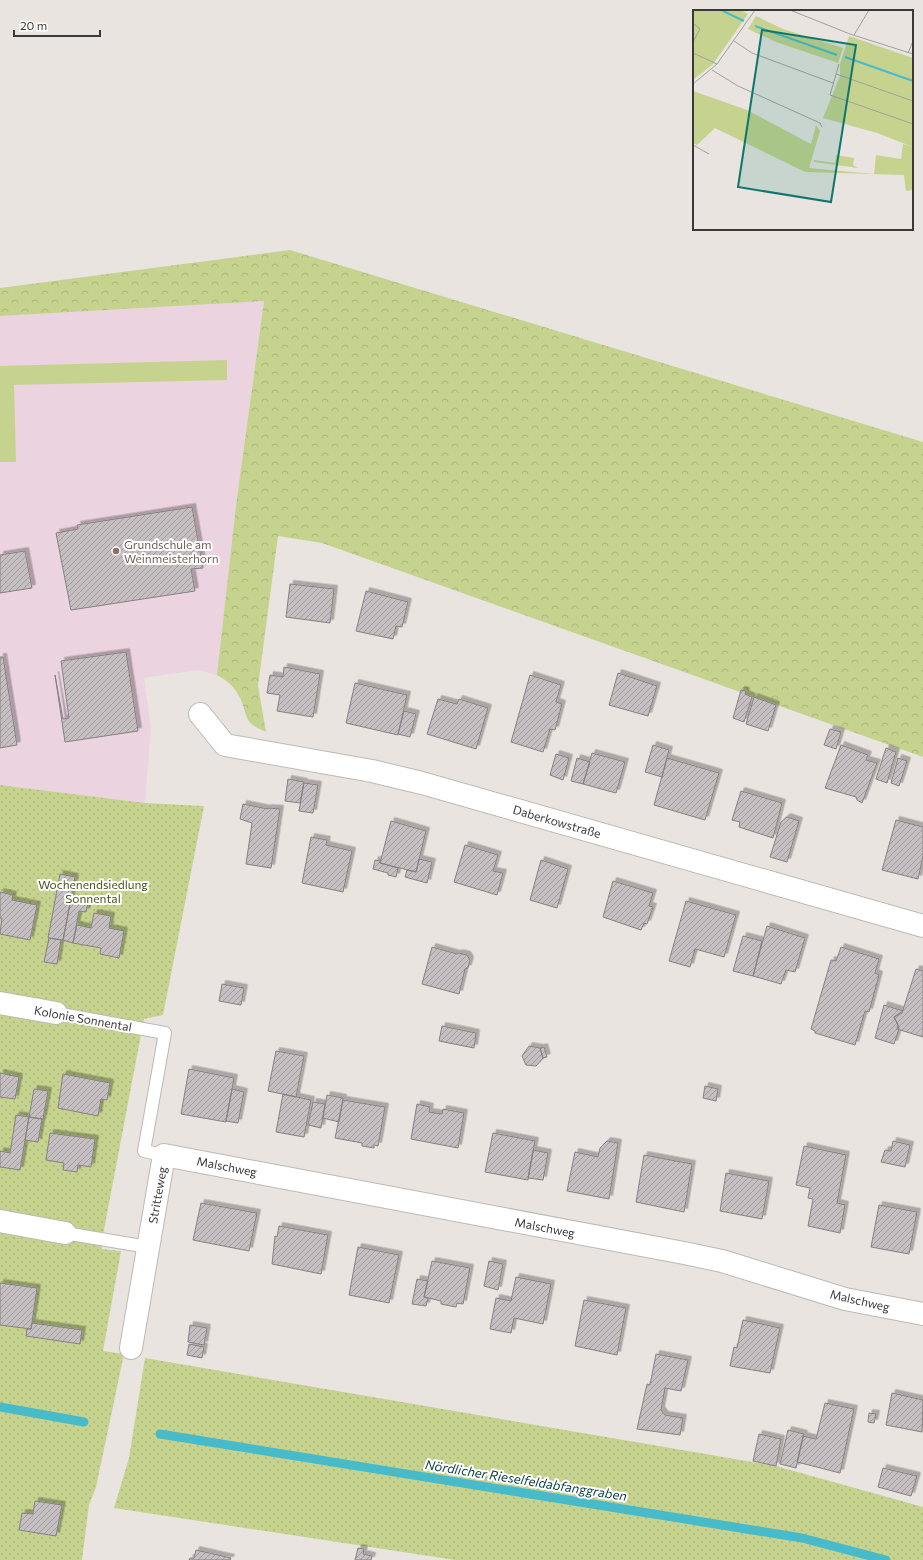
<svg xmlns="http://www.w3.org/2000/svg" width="923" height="1560" font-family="Commissioner,sans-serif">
	<defs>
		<pattern id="grass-dots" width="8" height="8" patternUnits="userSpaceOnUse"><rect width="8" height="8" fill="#c6d38e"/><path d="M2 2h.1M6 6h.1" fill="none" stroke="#abb67b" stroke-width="1.8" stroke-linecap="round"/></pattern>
		<pattern id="forest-crowns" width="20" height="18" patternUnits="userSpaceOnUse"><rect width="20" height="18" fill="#c6d38e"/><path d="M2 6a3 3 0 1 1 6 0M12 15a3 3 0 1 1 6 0" fill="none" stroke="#abb67b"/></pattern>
		<pattern id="building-hatch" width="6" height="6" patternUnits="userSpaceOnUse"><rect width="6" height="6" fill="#c5bfc1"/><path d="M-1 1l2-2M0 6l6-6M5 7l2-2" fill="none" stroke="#a19c9e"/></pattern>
		<filter id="shadow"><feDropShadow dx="3.5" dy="-3.5" stdDeviation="0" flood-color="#0004"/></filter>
	</defs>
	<rect width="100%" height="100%" fill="#e9e4e0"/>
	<!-- education -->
	<path fill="#ebd4e0" d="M264 300 236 505 217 675 198 670 144 678 151 729 145 803 0 785V316Z"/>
	<!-- grass -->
	<path fill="url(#grass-dots)" d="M0 785 145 803 204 806 163 1015 144 1019 102 1240V1249L121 1251 103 1351 124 1354 96 1487 89 1505 82 1560H0Z
		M145 1358 776 1466 923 1507V1560H455L114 1508 129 1458Z"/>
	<!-- forest -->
	<path fill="url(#forest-crowns)" d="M290 250 923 442V757L322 543 278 536 258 686 266 732C241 722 249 715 239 696 234 686 226 680 217 675L236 505 264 301 0 316V288Z"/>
	<!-- park -->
	<path fill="#c6d38e" d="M227 360V380L14 385 16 462H0V366Z"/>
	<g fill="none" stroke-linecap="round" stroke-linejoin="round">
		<!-- stream -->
		<path stroke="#48bbcb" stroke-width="9" d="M0 1407 84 1422
			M160 1434 802 1538 886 1560"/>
	</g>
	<!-- building -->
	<path fill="url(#building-hatch)" stroke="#868082" filter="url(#shadow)" d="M192 507 203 568 191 569 195 591 71 610 56 533 78 529 77 525Z
		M25 551 32 588 0 593V555Z
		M290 584 334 589 330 623 286 617Z
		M366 591 408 602 402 627 396 626 393 639 356 631Z
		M126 652 138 731 65 742 55 675 63 719 69 718 61 661Z
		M0 657H3L17 745 0 748Z
		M284 667 320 674 313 717 277 711 280 695 267 693 270 675 283 677Z
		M618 673 657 686 648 716 609 705Z
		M530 675 561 685 556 702 562 704 555 730 550 729 543 752 511 742Z
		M355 683 407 695 398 735 346 723Z
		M741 690 746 691 745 694 752 697 744 722 733 718Z
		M754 697 776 705 768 731 746 724Z
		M438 699 457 704 459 699 488 708 476 749 427 734Z
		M404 711 416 714 410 737 398 734Z
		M830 729 841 732 836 749 824 745Z
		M653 745 669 750 662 777 645 772Z
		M841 745 868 755 866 760 877 763 862 803 857 800 856 797 825 788Z
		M886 748 896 752 887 783 876 779Z
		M592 753 625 762 616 793 583 784Z
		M556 754 569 758 563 780 550 775Z
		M577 758 590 762 583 784 571 781Z
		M667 758 719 773 705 820 654 805Z
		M898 758 907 761 899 786 891 783Z
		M288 779 304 782 300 803 285 801Z
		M304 783 318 785 313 813 299 811Z
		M741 791 782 803 773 838 739 827 740 822 732 820Z
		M243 804 268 809V808L280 809 271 868 246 864 252 823 240 819Z
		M787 817 799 821 787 862 770 857 781 822Z
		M896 820 923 827V856L918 879 882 870Z
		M391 821 426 831 416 872 380 863Z
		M311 837 327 840 326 845 352 851 343 892 302 883Z
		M465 845 498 855 493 871 503 873 497 895 454 882Z
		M419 859 432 862 427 883 405 877 407 870 416 872Z
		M375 860 380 861V863L398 868 396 877 388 875V873L373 869Z
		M541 860 568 869 557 908 530 900Z
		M60 874 75 877 63 940 48 938Z
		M613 881 653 893 649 906 653 907 647 924 644 923 641 930 603 917Z
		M0 892 13 895 12 900 37 905 30 940 0 934 2 918H0Z
		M71 899 88 902 86 912 79 911 73 943 63 940Z
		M686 901 736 915 724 957 695 949 690 967 669 961Z
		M94 913 111 916 109 928 124 931 119 958 100 954 101 948 73 943 77 925 91 928Z
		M767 926 805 938 795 972 786 970 781 984 753 976Z
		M743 936 762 941 753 976 733 971Z
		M49 938 61 940 57 964 44 962Z
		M432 947 457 954 459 953 467 955 470 960 468 968 465 969 459 994 422 984Z
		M841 947 879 959 875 973 879 975 869 1012 865 1011 855 1045 815 1033V1031L811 1029 831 960 836 961Z
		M916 969 923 971V1037L897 1029 898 1025 894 1017 902 1013Z
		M222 984 244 988 241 1005 219 1001Z
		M884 1005 903 1011 894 1017 898 1025 899 1029 894 1044 875 1038Z
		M442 1026 476 1033 474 1048 439 1041Z
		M529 1046 540 1048 543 1058 536 1066 526 1065 522 1056Z
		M544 1047 547 1057 543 1058 540 1048Z
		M276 1051 304 1056 296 1097 268 1091Z
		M189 1069 234 1078 226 1122 181 1114Z
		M0 1073 19 1077 15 1099 0 1097Z
		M63 1074 110 1083 107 1100 101 1099 98 1116 58 1108Z
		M705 1086 718 1089 716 1101 703 1098Z
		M34 1089 48 1091 43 1119 29 1117Z
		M232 1089 244 1092 238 1123 226 1121Z
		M283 1094 311 1100 304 1137 276 1132Z
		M327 1095 343 1098 339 1122 323 1118Z
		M343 1100 385 1107 378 1146 374 1145V1148L362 1146V1143L335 1138Z
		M313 1102 325 1104 321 1128 308 1125Z
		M417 1104 430 1107 429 1112 442 1114 443 1109 464 1113 458 1148 411 1139Z
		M16 1115 29 1117 20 1170 0 1167V1151L10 1153Z
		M29 1117 42 1119 38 1142 25 1140Z
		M50 1133 95 1139 91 1167 78 1165 77 1172 63 1170 64 1163 46 1160Z
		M493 1133 535 1141 528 1180 485 1172Z
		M607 1141 618 1143 609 1199 567 1191 575 1152 598 1157 600 1148Z
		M893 1141 910 1145 905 1167 881 1162 885 1150 891 1151Z
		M804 1146 846 1155 837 1203 845 1205 840 1233 808 1226 813 1199 808 1198 810 1188 796 1185Z
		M533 1150 548 1153 543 1180 528 1178Z
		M644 1155 692 1164 684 1212 636 1202Z
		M726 1173 769 1181 762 1219 720 1211Z
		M201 1203 257 1213 249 1251 193 1240Z
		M879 1205 917 1212 909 1254 871 1247Z
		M279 1226 328 1235 321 1274 272 1264 275 1236 277 1237Z
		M358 1247 399 1255 389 1303 349 1295Z
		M432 1261 470 1268 463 1304 457 1303 456 1307 441 1304V1301L424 1297Z
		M489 1261 503 1264 498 1290 484 1286Z
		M516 1277 551 1284 543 1324 514 1318 511 1333 490 1329 496 1298 511 1301Z
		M417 1279 428 1281 424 1297 428 1298 426 1306 412 1304Z
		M0 1283 37 1288 31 1329 0 1325Z
		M584 1300 626 1308 617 1355 575 1346Z
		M743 1320 780 1328 770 1373 730 1366 734 1347 737 1348Z
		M32 1323 82 1330 80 1344 26 1336 27 1329H31Z
		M190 1325 207 1328 204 1345 188 1342Z
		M189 1344 204 1347 202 1358 187 1355Z
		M656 1354 688 1360 681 1391 665 1388 661 1410 665 1415 683 1418 680 1435 637 1429 647 1384 650 1385Z
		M892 1393 923 1400 922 1432 886 1425Z
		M825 1403 854 1409 840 1473 797 1462 803 1436 816 1439Z
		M869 1413 876 1414 874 1423 868 1422Z
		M788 1430 804 1434 796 1468 780 1464Z
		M759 1434 781 1439 776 1466 753 1461Z
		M883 1468 917 1476 911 1496 878 1487Z
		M35 1501 62 1505 56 1536 19 1530 22 1513 33 1514Z
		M358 1548 364 1549 363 1554 372 1556 371 1560H355Z
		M196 1550 231 1558 230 1560H189L190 1558H194Z"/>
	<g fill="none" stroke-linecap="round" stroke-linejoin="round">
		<defs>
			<path id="lane" d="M56 1013 165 1033 144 1151 164 1155
				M65 1233 148 1247"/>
			<path id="street" d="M200 714 225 745 372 771 422 783 923 926
				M0 1003 56 1013
				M0 1221 65 1233
				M131 1348 164 1155 684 1253 722 1261 845 1299 923 1314"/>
		</defs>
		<!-- lane casing -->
		<use href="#lane" stroke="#bdb9b5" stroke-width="14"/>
		<!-- street casing -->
		<use href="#street" stroke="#bdb9b5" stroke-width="24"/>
		<!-- lane -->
		<use href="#lane" stroke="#fff" stroke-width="12"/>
		<!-- street -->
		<use href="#street" stroke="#fff" stroke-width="22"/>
	</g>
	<!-- markers -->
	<circle fill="#8d6e63" stroke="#fff" stroke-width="1.5" cx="116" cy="551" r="4"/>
	<g text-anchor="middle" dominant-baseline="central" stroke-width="4" stroke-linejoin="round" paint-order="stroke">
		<!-- education labels -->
		<g font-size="12" fill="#785e54" stroke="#fff" text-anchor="start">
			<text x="124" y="544">Grundschule am<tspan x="124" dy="14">Weinmeisterhorn</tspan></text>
		</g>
		<!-- street labels -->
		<g font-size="12" fill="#3b3938" stroke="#fff">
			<text transform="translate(557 821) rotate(16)">Daberkowstraße</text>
			<text transform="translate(83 1018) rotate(10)">Kolonie Sonnental</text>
			<text transform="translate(227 1166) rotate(11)">Malschweg</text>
			<text transform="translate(157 1195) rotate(-80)">Stritteweg</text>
			<text transform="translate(545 1227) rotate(11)">Malschweg</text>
			<text transform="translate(860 1300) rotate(13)">Malschweg</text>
		</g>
		<!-- park labels -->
		<g font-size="12" fill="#4c541b" stroke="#fff">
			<text x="93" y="884">Wochenendsiedlung<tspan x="93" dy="14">Sonnental</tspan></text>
		</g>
		<!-- water labels -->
		<g font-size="13" font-style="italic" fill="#073e44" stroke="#fff">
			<text transform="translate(526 1480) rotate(9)">Nördlicher Rieselfeldabfanggraben</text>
		</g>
	</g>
	<!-- overview -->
	<g transform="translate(693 10)">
		<rect width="220" height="220" fill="#e9e4e0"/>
		<path d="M0 0H48L55 4 20 54 0 70ZM63 6 90 19 150 38 145 53 83 32 55 19ZM156 26 220 48V137L184 123 130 108 147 66V54Z" fill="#c6d38e"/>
		<path d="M0 81 54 100 118 134 123 115 127 121 116 158 181 164 183 145 208 149 210 134 220 137V180L213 181 211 165 112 162 22 118 4 135 0 133Z" fill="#c6d38e"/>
		<path d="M143 145 161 148 160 155 165 158 121 152V150L142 153Z" fill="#c6d38e"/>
		<path fill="none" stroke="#48bbcb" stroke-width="2" d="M28 0 51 11M62 16 144 45M152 47 220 71"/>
		<path fill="none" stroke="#a3a09d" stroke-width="1" d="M97 0 157 24 220 44M0 13 7 19 0 32M161 25 176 0M41 31 59 43 140 73M0 43 24 54M215 43 220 31M146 54 137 85 220 114M19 60 45 76 127 113 129 117M143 64 220 91M0 74 24 54 62 0M0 135 16 144"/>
		<path fill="#0f766e" fill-opacity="0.15" stroke="#0f766e" stroke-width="2" d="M69 20 163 35 138 192 45 177Z"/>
		<rect width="220" height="220" fill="none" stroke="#3b3938" stroke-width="2"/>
	</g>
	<!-- scale -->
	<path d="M14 30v6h86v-6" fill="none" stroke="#3b3938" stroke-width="2"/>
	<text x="20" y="30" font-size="12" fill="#3b3938" stroke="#ffffff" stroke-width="3" paint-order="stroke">20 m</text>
</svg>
